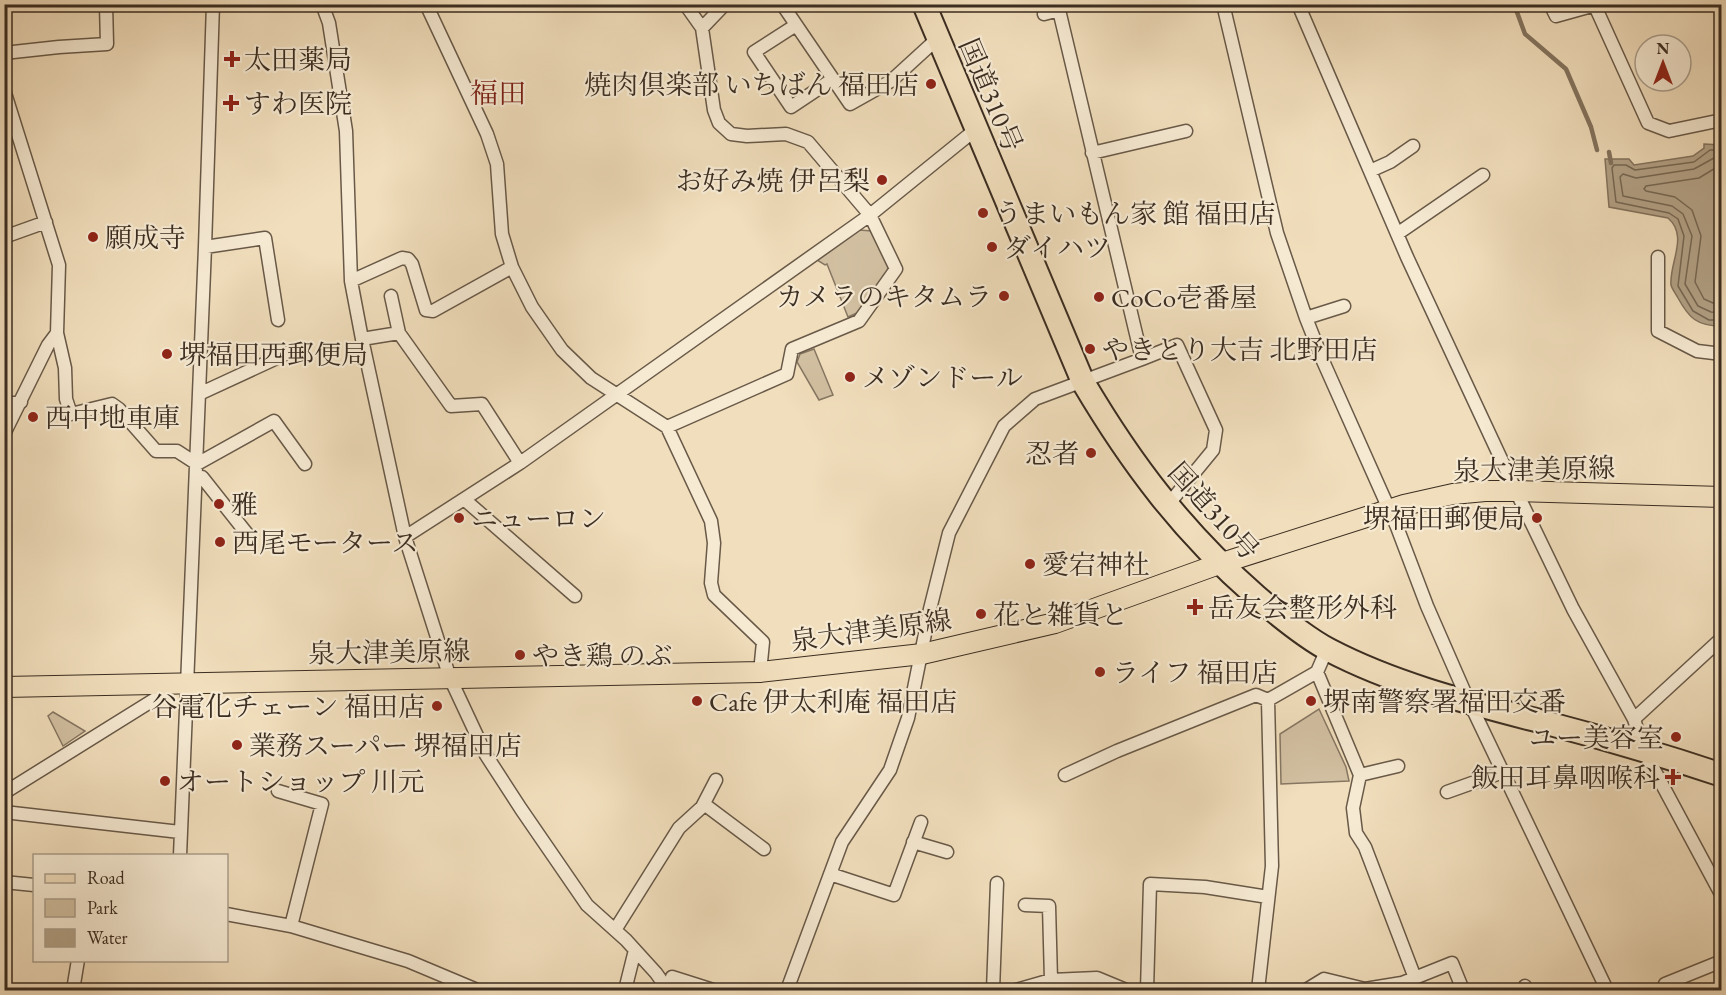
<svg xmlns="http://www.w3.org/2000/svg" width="1726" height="995" font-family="'EB Garamond','Noto Serif JP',serif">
	<rect width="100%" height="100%" fill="#f1debc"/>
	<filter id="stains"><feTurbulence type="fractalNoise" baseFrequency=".00333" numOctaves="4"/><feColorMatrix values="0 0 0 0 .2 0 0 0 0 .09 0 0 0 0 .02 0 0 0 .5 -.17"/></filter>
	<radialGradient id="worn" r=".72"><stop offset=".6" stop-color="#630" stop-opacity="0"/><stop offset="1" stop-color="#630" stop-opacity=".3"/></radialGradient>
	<!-- green -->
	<path fill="#d2c0a2" stroke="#867662" stroke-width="1.5" d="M859 230 872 231 888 265 887 274 857 313 848 317 827 264 825 265 817 260Z
		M814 349 833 395 819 400 797 362 800 354Z
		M1319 709 1346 767 1349 781 1281 784 1280 734Z
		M53 712 85 731 63 746 48 716Z"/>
	<!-- water -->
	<path fill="#b3a287" stroke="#83735e" stroke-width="1.5" d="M1704 144 1721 145V326C1697 326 1689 318 1678 298 1676 294 1672 289 1671 285 1669 263 1689 236 1668 218L1609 207 1605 159H1629L1634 165 1693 156 1704 148Z"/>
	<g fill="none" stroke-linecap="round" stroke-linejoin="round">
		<!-- shore -->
		<path stroke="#776854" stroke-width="1.5" d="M1722 150H1710L1694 162 1635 170 1626 165H1614L1612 168 1616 202 1669 213 1678 219 1684 236 1678 286 1693 311 1709 320H1722
			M1722 158H1714L1694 169 1636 178 1623 174 1620 177 1623 196 1672 206 1683 214 1692 236 1685 284 1698 306 1711 312 1722 313
			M1722 167H1717L1699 178 1646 186 1644 189 1646 191 1675 197 1692 210 1701 236 1695 282 1704 299 1713 303H1722"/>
		<!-- stream -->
		<path stroke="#83735e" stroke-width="4.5" d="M1514 4 1525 34 1566 69 1591 127 1597 150
			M1609 152 1611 163"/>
		<defs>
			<path id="street" d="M322 4 329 23 346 131 351 281 362 339 405 537 450 678 486 755 521 809 587 905 626 940 656 973 668 990
				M426 4 487 134 497 164 502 234 512 267 532 307 562 350 591 378 667 427 711 521 714 543 711 583 714 595 763 642 760 672
				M782 4 850 104 891 81 937 39
				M1223 4 1277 233 1306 318 1323 361 1397 527 1427 606 1465 693 1607 990
				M1298 4 1407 257 1516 491 1573 609 1634 719 1643 749 1722 896
				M1550 4 1556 16 1599 4
				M1595 6 1648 123 1669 131 1717 121 1722 123
				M796 25 754 52 791 107 833 79
				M702 28 725 4
				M4 53 59 47 107 44 106 4
				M4 90 59 265 57 333 48 345 4 434
				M1092 153 1186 131
				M1370 171 1390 162 1413 146
				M1397 234 1483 175
				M4 237 46 222
				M205 247 265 238 278 320
				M1658 257V331L1697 351 1722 354
				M351 281 402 258 408 259 412 264 426 310 433 311 512 267
				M391 296 399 333 451 406 482 404 520 463
				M1306 318 1344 306
				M57 333 65 368 66 399 71 414 112 404 119 409 156 451H177L197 464 274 421 305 464
				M362 339 399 333
				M1142 359 1177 345 1216 430 1213 450 1167 506
				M199 394 292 351
				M4 404 21 402
				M667 427 787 374 792 349 859 321 896 269 870 215 808 142 786 134 747 136 731 134 719 123 714 110 702 28 685 4
				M196 477H202L248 535
				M465 500 575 596
				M405 537 520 463 870 215 975 130
				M1317 672 1360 775 1353 808 1356 833 1365 847 1415 978
				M1634 719 1722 638
				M1065 775 1117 751 1256 695 1268 700
				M1360 775 1398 766
				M278 791 322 804 291 926
				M1447 792 1503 772
				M4 793 163 694 164 683
				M704 804 764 849
				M4 812 180 832
				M913 842 947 852
				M180 856 205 247 213 4
				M830 874 894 895 921 822
				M4 882 34 885
				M1025 905 1049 906 1051 980
				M226 914 291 926 408 961 477 990
				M615 930 679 828 702 807 716 780
				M672 977 713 990
				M1665 984 1722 961
				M1525 986 1527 990
				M73 990 78 960
				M625 990 635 950
				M787 990 842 842 890 770 908 718 930 609 949 533 1004 426 1035 399 1142 359 1059 10 1044 14
				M993 990 997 883
				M1016 990 1051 980 1097 978 1126 990
				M1147 990 1150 884 1205 887 1268 897
				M1258 990 1272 866 1268 700 1317 672 1327 649
				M1306 990 1324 979 1365 989 1402 983 1452 963 1463 990"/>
			<path id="primary" d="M4 687 760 672 922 654 1055 623 1219 564 1404 505 1453 494 1485 491H1516L1722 497"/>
			<path id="highway" d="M924 4 1083 382C1132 465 1183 532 1256 596 1278 615 1303 636 1329 650 1396 685 1470 703 1543 722 1604 738 1662 755 1722 775"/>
		</defs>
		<!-- street casing -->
		<use href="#street" stroke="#685948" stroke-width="15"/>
		<!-- primary casing -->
		<use href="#primary" stroke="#3b2d21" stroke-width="22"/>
		<!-- highway casing -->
		<use href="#highway" stroke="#3b2d21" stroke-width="26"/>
		<!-- street -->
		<use href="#street" stroke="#f6ead3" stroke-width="12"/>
		<!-- primary -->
		<use href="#primary" stroke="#f1debc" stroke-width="20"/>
		<!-- highway -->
		<use href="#highway" stroke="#f1debc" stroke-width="22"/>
	</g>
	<!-- markers -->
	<g fill="#8f2418" stroke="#f6ead3" stroke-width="2">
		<path d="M229 50h6v6h6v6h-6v6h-6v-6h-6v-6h6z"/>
		<circle cx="931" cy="84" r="6"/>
		<path d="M228 94h6v6h6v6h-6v6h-6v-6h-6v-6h6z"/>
		<circle cx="882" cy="180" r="6"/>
		<circle cx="983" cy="213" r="6"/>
		<circle cx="93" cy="237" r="6"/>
		<circle cx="992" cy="247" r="6"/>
		<circle cx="1004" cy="296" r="6"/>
		<circle cx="1099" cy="297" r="6"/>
		<circle cx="1090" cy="349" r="6"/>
		<circle cx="167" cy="354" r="6"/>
		<circle cx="850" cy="377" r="6"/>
		<circle cx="33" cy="417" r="6"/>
		<circle cx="1091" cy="453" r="6"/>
		<circle cx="219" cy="504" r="6"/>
		<circle cx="459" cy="518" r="6"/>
		<circle cx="1537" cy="518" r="6"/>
		<circle cx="220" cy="542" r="6"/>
		<circle cx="1030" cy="564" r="6"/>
		<path d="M1192 598h6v6h6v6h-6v6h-6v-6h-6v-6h6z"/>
		<circle cx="981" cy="614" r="6"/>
		<circle cx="520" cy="655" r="6"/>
		<circle cx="1100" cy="672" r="6"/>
		<circle cx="697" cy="701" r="6"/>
		<circle cx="1311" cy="701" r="6"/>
		<circle cx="437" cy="706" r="6"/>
		<circle cx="1676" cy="737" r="6"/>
		<circle cx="237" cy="745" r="6"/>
		<path d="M1670 768h6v6h6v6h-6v6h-6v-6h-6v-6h6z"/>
		<circle cx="165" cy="781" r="6"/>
	</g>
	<g text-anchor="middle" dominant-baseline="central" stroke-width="4.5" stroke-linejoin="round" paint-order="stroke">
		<!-- poi labels -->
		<g font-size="27" fill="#3b2d21" stroke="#f6ead3" text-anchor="start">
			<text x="244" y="59">太田薬局</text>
			<text x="919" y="84" text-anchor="end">焼肉倶楽部 いちばん 福田店</text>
			<text x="244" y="103">すわ医院</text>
			<text x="870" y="180" text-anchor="end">お好み焼 伊呂梨</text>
			<text x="995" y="213">うまいもん家 館 福田店</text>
			<text x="105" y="237">願成寺</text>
			<text x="1004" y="247">ダイハツ</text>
			<text x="992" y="296" text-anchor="end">カメラのキタムラ</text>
			<text x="1111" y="297">CoCo壱番屋</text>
			<text x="1102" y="349">やきとり大吉 北野田店</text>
			<text x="179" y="354">堺福田西郵便局</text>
			<text x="862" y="377">メゾンドール</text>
			<text x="45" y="417">西中地車庫</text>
			<text x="1079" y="453" text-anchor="end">忍者</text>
			<text x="231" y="504">雅</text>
			<text x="471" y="518">ニューロン</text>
			<text x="1525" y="518" text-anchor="end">堺福田郵便局</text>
			<text x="232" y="542">西尾モータース</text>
			<text x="1042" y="564">愛宕神社</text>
			<text x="1208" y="607">岳友会整形外科</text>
			<text x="993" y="614">花と雑貨と</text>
			<text x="532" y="655">やき鶏 のぶ</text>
			<text x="1112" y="672">ライフ 福田店</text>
			<text x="709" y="701">Cafe 伊太利庵 福田店</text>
			<text x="1323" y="701">堺南警察署福田交番</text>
			<text x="425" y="706" text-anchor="end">谷電化チェーン 福田店</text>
			<text x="1664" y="737" text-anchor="end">ユー美容室</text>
			<text x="249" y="745">業務スーパー 堺福田店</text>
			<text x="1660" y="777" text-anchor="end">飯田耳鼻咽喉科</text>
			<text x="177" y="781">オートショップ 川元</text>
		</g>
		<!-- street labels -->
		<g font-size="27" fill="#3b2d21" stroke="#f6ead3">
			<text transform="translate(991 95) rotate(67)">国道310号</text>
			<text transform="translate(1534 469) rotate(-1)">泉大津美原線</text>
			<text transform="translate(1214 511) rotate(48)">国道310号</text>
			<text transform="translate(871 630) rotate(-8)">泉大津美原線</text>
			<text transform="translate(389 652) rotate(-1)">泉大津美原線</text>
		</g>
		<!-- neighbourhood labels -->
		<g font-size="28" fill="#7a1f14" stroke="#f6ead3">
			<text x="498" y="93">福田</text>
		</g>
	</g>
	<!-- margin -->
	<rect width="1726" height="995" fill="none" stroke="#f1debc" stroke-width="24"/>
	<rect x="6" y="6" width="1714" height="983" fill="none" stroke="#3b2d21" stroke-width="3"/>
	<rect x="12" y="12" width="1702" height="971" fill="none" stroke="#3b2d21" stroke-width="1.5"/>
	<!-- legend -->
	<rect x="33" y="854" width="195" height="108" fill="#f6ead3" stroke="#ab9e8c" stroke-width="1.5"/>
	<rect x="45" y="874" width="30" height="9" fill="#f1debc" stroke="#ab9e8c" stroke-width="1.5"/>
	<text x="87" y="884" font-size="18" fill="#3b2d21">Road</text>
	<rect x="45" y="899" width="30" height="18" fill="#d2c0a2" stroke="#ab9e8c" stroke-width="1.5"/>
	<text x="87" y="914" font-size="18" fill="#3b2d21">Park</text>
	<rect x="45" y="929" width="30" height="18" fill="#b3a287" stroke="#ab9e8c" stroke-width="1.5"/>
	<text x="87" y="944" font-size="18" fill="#3b2d21">Water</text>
	<!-- north arrow -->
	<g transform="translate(1663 63)"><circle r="28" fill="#f6ead3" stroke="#ab9e8c" stroke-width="1.5"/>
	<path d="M0-4.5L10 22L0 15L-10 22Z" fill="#8f2418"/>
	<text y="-9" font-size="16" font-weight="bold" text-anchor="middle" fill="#3b2d21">N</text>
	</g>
	<rect width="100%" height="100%" filter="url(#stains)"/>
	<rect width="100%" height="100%" fill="url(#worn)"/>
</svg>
